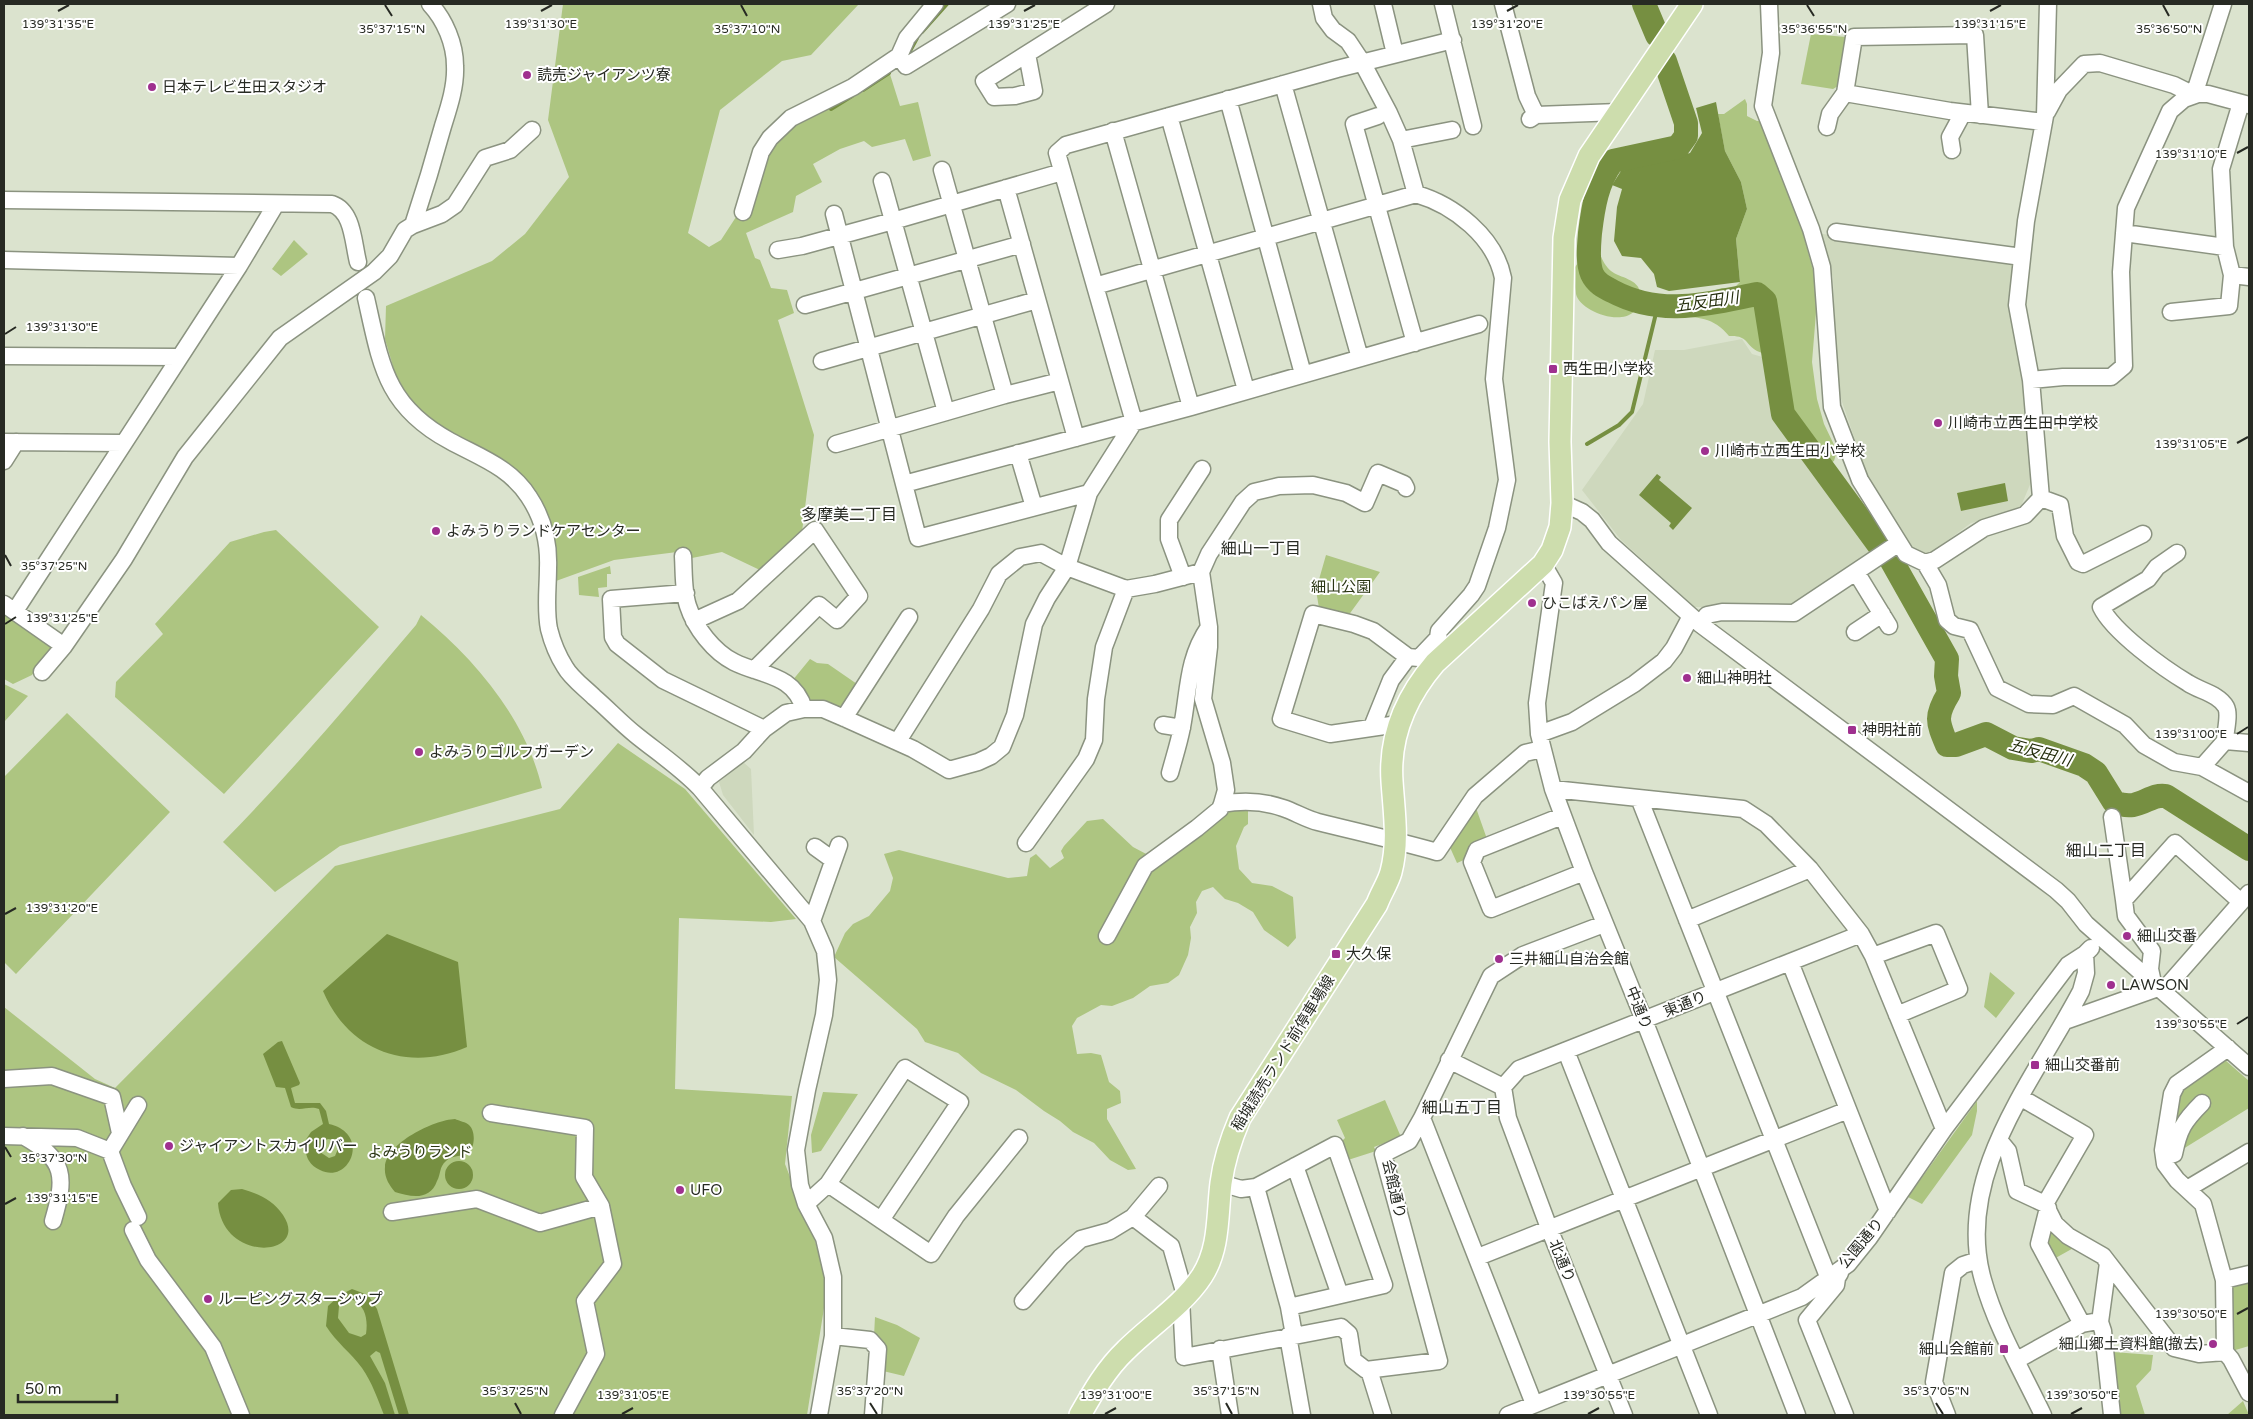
<svg xmlns="http://www.w3.org/2000/svg" width="2253" height="1419" font-family="'Varela Round','Noto Sans JP',sans-serif">
	<rect width="100%" height="100%" fill="#dbe3ce"/>
	<!-- built -->
	<path fill="#ced8bd" d="M1816 233 2014 261 2021 364 2029 460 2034 475 2019 511 1971 523 1928 555 1913 550 1869 481 1837 387 1833 277Z
		M1742 339 1752 354 1766 358 1781 426 1820 476 1872 554 1790 607H1694L1621 540 1582 490 1643 404 1655 350H1684Z
		M743 762 751 769 754 835 723 795 719 782Z"/>
	<!-- green -->
	<path fill="#adc581" d="M563 4H859L811 55 782 61 720 110 688 233 709 247 721 240 736 217 747 214 769 148 799 120 888 68 900 106 918 102 931 156 913 161 905 139 872 147 864 141 840 149 813 164 822 182 796 196 793 212 746 233 755 258 760 260 771 288 787 290 794 313 778 320 814 435 802 532 762 571 722 552 692 558 677 552 614 560 556 581V561L509 465 489 452 432 422 411 402 395 373 385 339 386 306 492 261 525 234 569 177 548 120Z
		M1811 34 1846 37 1838 86 1833 89 1801 84Z
		M1745 99 1747 104V116L1757 121H1764L1799 219 1818 288 1812 362 1817 399 1824 424 1837 451 1834 461 1819 469 1785 424 1770 355C1766 354 1761 353 1757 351 1745 344 1748 335 1729 336 1714 317 1697 317 1674 316L1668 299 1703 294 1722 288 1733 289 1740 282 1736 239 1747 209 1741 182 1725 151 1718 114H1724Z
		M294 240 308 254 281 276 272 269Z
		M1583 249 1599 252C1602 259 1605 266 1611 271 1620 278 1639 279 1640 293 1642 335 1580 314 1576 294 1575 285 1576 275 1575 267L1578 263 1577 252 1581 253Z
		M276 530 379 627 224 794 115 697 116 682 163 634 155 624 230 542 264 532Z
		M1326 555 1380 572 1348 616 1319 608 1316 590Z
		M610 566 611 574H607V587L598 588 599 597 579 595 578 577Z
		M4 613 50 644 51 649 32 675 13 684 4 679Z
		M421 615C475 659 526 719 542 788L340 846 275 892 223 842C291 773 353 699 416 625Z
		M810 659 817 663 828 664 857 684 840 711 810 700 792 681Z
		M4 684 28 696 4 722Z
		M67 713 170 812 16 974 4 962V777Z
		M618 743 685 789 796 919 771 922 679 918 675 1089 792 1096 785 1164 815 1241 824 1274V1308L807 1415H4V1007L95 1079 115 1088 335 866 560 809Z
		M1475 805 1487 839 1471 846 1466 855V859L1457 863 1448 843Z
		M1248 808V824L1244 827 1236 846 1239 869 1252 883 1272 886 1293 897 1296 938 1288 947 1264 930 1253 912 1238 903 1225 899 1213 887 1202 891 1196 902 1197 913 1190 927 1191 938 1188 955 1179 975 1168 983 1150 986 1133 998 1112 1006 1101 1005 1077 1018 1072 1026 1077 1054 1091 1053 1101 1055 1109 1082 1120 1091 1121 1103 1107 1109V1119L1136 1169 1128 1170 1110 1160 1094 1143 1073 1132 1060 1121 1044 1111 1016 1090 981 1073 958 1053 925 1042 917 1029 834 957 845 933 853 924 869 916 890 891 893 878 884 854 899 850 1008 878 1027 876 1030 858 1036 854 1050 868 1064 858 1061 851 1064 846 1087 821 1103 819 1133 847 1150 856 1186 841 1234 809Z
		M1990 972 2015 993 1996 1018 1984 1007Z
		M2225 1060 2249 1081V1108L2175 1154 2169 1153 2180 1091Z
		M823 1092 858 1094 821 1151 812 1153 811 1135Z
		M1385 1100 1401 1137 1374 1147 1376 1151 1348 1160 1341 1142 1345 1138 1337 1120Z
		M1977 1101V1111L1972 1135 1922 1204 1908 1197Z
		M2048 1229 2077 1246 2052 1260 2043 1244Z
		M2249 1283V1346L2232 1351 2231 1289 2235 1285Z
		M875 1317 897 1325 920 1338 904 1376 883 1371 874 1336Z
		M2113 1352 2153 1355 2151 1370 2136 1386 2145 1415H2121Z
		M2243 1401 2249 1415H2227Z"/>
	<!-- water -->
	<path fill="#768f41" fill-rule="evenodd" d="M1716 102 1725 151 1741 182 1747 209 1736 239 1740 282 1669 291 1657 287 1654 274 1641 258 1622 256 1614 241 1617 207 1622 189 1612 185 1621 171 1690 153 1702 133 1696 108Z
		M1657 474 1661 477 1659 480 1692 508 1673 530 1669 526 1671 523 1639 495Z
		M2005 483 2008 501 1961 511 1957 493Z
		M387 934 458 962 467 1047C408 1073 348 1051 323 991Z
		M282 1041 300 1083 299 1085 291 1088 295 1103H320L326 1111 329 1124C372 1134 349 1185 320 1170 307 1164 305 1154 305 1141L311 1132 323 1124 319 1109C309 1105 301 1112 291 1107L285 1088 276 1087 263 1054 278 1042ZM328 1139 334 1140 338 1149 335 1156 329 1158 320 1152 322 1142Z
		M455 1119C459 1121 466 1122 469 1125 476 1131 475 1148 468 1153 461 1157 452 1155 446 1161 439 1167 441 1174 437 1181 430 1201 411 1197 395 1192 389 1185 384 1177 385 1167 386 1143 434 1120 455 1119Z
		M445 1175a14 14 0 1 1 28 0a14 14 0 1 1-28 0Z
		M242 1189C259 1194 273 1200 283 1215 311 1257 222 1264 218 1203L231 1190Z
		M352 1289 368 1295 377 1309 409 1415H399L380 1353 376 1351 370 1356 385 1383 395 1415H384C378 1400 372 1382 362 1368 351 1353 336 1342 326 1326L328 1306 340 1295ZM353 1300C366 1306 368 1321 366 1334L361 1337 349 1333 338 1318 339 1306 344 1301Z"/>
	<g fill="none" stroke-linecap="round" stroke-linejoin="round">
		<!-- stream -->
		<path stroke="#768f41" stroke-width="4" d="M922 32 947 4
			M910 51 917 38
			M863 90 889 73
			M831 109 852 96
			M1587 444 1619 425 1632 412 1658 305"/>
		<!-- river -->
		<path stroke="#768f41" stroke-width="24" d="M1644 4 1657 35
			M1665 61 1686 123V136L1678 147 1613 161C1597 181 1593 208 1590 233 1589 246 1587 262 1592 274 1596 283 1604 287 1612 291 1661 317 1706 304 1757 294L1765 301 1783 414 1881 548
			M1889 556 1947 659 1946 676 1949 693C1935 716 1937 721 1947 745H1956L1986 734 2013 748 2031 751 2039 749 2084 765 2096 773 2114 802C2140 813 2148 793 2166 796L2249 849"/>
		<defs>
			<path id="minor" d="M1321 4 1324 18 1333 30 1348 41 1362 62 1389 113 1401 140 1416 194
				M1383 4 1395 54
				M1443 4 1473 126
				M1503 4 1527 96 1536 115
				M1769 4 1771 53 1763 106 1811 229 1822 267 1832 407 1860 480 1906 554 1925 563 1935 560 1984 528 2025 515 2041 498 2031 380 2017 305 2026 221 2045 116 2048 4
				M1027 54 1034 91 1015 96 994 97 984 81 1106 4
				M899 56 906 66 1007 4
				M1283 84 1360 358
				M1845 93 1950 111 2044 122
				M1228 99 1303 374
				M2047 112 2059 90 2084 64 2100 63 2174 85 2194 95 2223 4
				M1169 116 1246 390
				M1378 116 1354 124 1415 343
				M1530 119 1536 115 1619 112
				M1827 127 1830 114 1845 93 1854 37 1975 35 1980 115
				M1113 131 1191 407
				M1401 140 1452 130
				M1952 150 1950 137 1963 113
				M942 170 1005 395
				M882 181 946 412
				M1006 188 1076 438
				M4 200 332 204C353 211 353 242 358 262
				M743 212 761 152 770 138 791 118 853 87 899 56 907 38 935 4
				M834 214 918 538 1089 493
				M413 225C424 192 434 159 443 126 449 107 456 86 455 66 455 44 445 20 430 4
				M1836 232 2022 257
				M2124 233 2225 247
				M778 250 802 246 893 221 1062 172
				M4 260 239 266
				M2232 275 2249 277
				M1095 286 1416 194C1454 205 1495 237 1503 278L1494 379 1507 480 1497 528 1477 586 1471 595 1439 631 1438 638 1419 658 1408 657
				M366 298C381 364 385 406 450 441 479 457 510 467 529 497 543 518 549 543 548 568 548 588 545 609 549 629 552 641 558 656 565 667 571 678 585 688 594 697 608 709 621 723 636 735 657 752 681 768 700 788L812 921 825 951 828 980 824 1015 807 1090 796 1150 800 1185 806 1204 824 1238 833 1277V1336L819 1415
				M805 305 1022 244
				M2171 312 2229 306 2232 275 2225 247 2221 169 2241 103
				M4 356 178 357
				M822 361 1037 300
				M2031 380 2063 377H2111L2124 366 2121 272 2126 208 2170 111 2184 99 2198 94H2208L2249 105
				M4 442 123 443
				M836 444 1005 395 1060 381
				M1018 453 1034 507
				M4 461 16 442
				M904 484 1191 407 1479 324
				M2041 498 2060 505 2065 536 2078 562 2083 564 2143 534
				M1562 503 1582 512 1592 520 1609 543 1700 624 2056 890 2068 901 2086 924 2249 1067
				M2177 553 2157 567 2148 579 2101 607C2113 632 2163 668 2188 683 2200 691 2219 694 2226 707 2230 715 2225 732 2225 741
				M683 556C684 572 683 591 688 606 695 628 714 652 734 662 762 676 794 674 804 709
				M1925 563 1938 585 1947 620 1954 626 1970 630 1997 688 2029 704 2053 705 2074 696 2125 725 2144 745 2174 762 2202 767 2249 793
				M1543 564 1554 583 1537 703 1539 734 1553 789 1584 872 1644 1020 1797 1415
				M1856 572 1889 626
				M1183 577 1169 539V520L1202 469
				M686 593 611 599 613 637 617 644 663 680 764 729
				M4 604 64 646
				M15 611 239 266 276 204
				M694 621 738 601 815 530 859 596 837 620 819 605 754 670
				M1700 624 1707 615 1722 612 1794 613 1899 543
				M1855 632 1882 614
				M42 672 64 646 124 559 185 457 280 338 374 272 390 256 405 230 413 225 442 214 455 205 485 158 510 150 532 130
				M844 718 909 617
				M1163 725 1182 728
				M1372 727 1391 680 1408 657 1373 631 1354 624 1313 614 1281 719 1330 734 1398 724
				M1539 734 1572 722 1634 684 1664 661 1674 648 1691 616
				M898 741 981 609 999 574 1020 557 1041 553 1067 567 1126 589 1155 584 1201 572
				M2202 767 2225 741 2249 743
				M1170 773C1174 758 1179 743 1182 727 1189 690 1187 659 1209 627
				M700 788 708 778 744 751 764 729 786 713 804 709H823L844 718 913 749 949 770 978 762 991 756 1002 747 1015 715 1034 624 1047 598 1067 567 1089 493 1134 422 1057 153 1066 145 1337 69 1453 40
				M1553 789 1743 809 1766 824 1810 869 1861 934 1873 956 1944 1129
				M1639 798 1829 1279
				M1222 804C1243 800 1263 801 1283 808 1295 812 1306 819 1318 822 1358 832 1398 841 1437 852L1475 796 1525 753 1542 749
				M1562 816 1477 850 1472 862 1491 909 1584 872
				M2112 817 2124 900
				M1026 843 1086 759 1094 740 1096 699 1104 647 1126 589
				M815 847 833 860
				M1687 920 1810 869
				M812 921 839 845
				M1107 936 1145 866 1197 828 1220 809 1222 804 1226 790 1222 763 1203 699 1209 647V627L1201 572 1209 554 1243 502 1254 492 1279 486 1313 485 1346 493 1365 503 1378 473 1404 484 1406 488
				M1873 956 1936 933 1959 989 1897 1015
				M1790 962 1888 1211
				M2153 983 2150 969 2152 951 2126 916 2124 900 2175 843 2241 902
				M2163 991 2249 893
				M2065 1021 2158 988
				M2228 1048 2177 1084 2172 1094 2163 1150 2165 1164 2177 1180 2203 1204 2224 1280 2225 1352 2231 1359 2249 1393
				M1566 1051 1709 1415
				M1449 1060 1503 1087
				M4 1079 52 1076 112 1097 120 1133
				M2020 1097 2085 1135 2045 1204
				M491 1113 585 1128 584 1177 601 1206 613 1264 585 1301 596 1354 563 1415
				M1422 1118 1534 1404
				M4 1136 77 1138 110 1151
				M23 1136C66 1160 66 1176 53 1221
				M1999 1140 2008 1151 2017 1191 2045 1204 2055 1224 2068 1236 2103 1256 2174 1348 2199 1354 2225 1352
				M2166 1156 2174 1154C2179 1129 2184 1121 2202 1103
				M1295 1166 1340 1295
				M1221 1183 1241 1189 1256 1187 1335 1145 1384 1285 1289 1307
				M828 1184 931 1254 956 1216 1019 1138
				M1256 1187 1289 1307 1294 1335
				M2187 1189 2249 1152
				M806 1204 828 1184 905 1068 960 1102 881 1220
				M2048 1208 2039 1244 2082 1324
				M392 1212 477 1199 540 1223 601 1206
				M138 1217 123 1186 110 1151 138 1105
				M1133 1217 1159 1186
				M133 1230 148 1260 213 1347 241 1415
				M1478 1257 1848 1110
				M2108 1263 2100 1322 2103 1331 2112 1415
				M1840 1273 1837 1278 1836 1285 1807 1320 1845 1415
				M2224 1280 2249 1274
				M1181 1299 1184 1357 1341 1327 1349 1334 1353 1360 1366 1370 1439 1361 1383 1154 1409 1141 1422 1118 1491 976 1523 955 1604 924
				M1023 1301 1061 1257 1081 1239 1110 1231 1133 1217 1171 1246 1185 1295
				M833 1336 870 1340 878 1349 873 1415
				M1288 1336 1302 1415
				M1220 1349 1230 1415
				M2017 1360 2082 1324 2093 1322
				M1369 1370 1383 1415
				M1508 1415 1802 1297 1848 1264 1869 1238 1944 1129 2068 965 2085 954
				M1624 1415 1549 1228 1508 1118 1503 1087 1519 1069 1861 934
				M1947 1415 1934 1382 1953 1273 1963 1265 1978 1260
				M2043 1415C2022 1371 1996 1327 1983 1280 1953 1175 2035 1079 2081 991L2086 973 2085 954 2091 948"/>
			<path id="major" d="M1080 1415C1093 1392 1106 1369 1126 1350 1150 1326 1183 1305 1202 1276 1220 1248 1217 1215 1221 1183 1224 1160 1231 1139 1240 1118L1377 904C1381 893 1388 883 1391 872 1399 842 1394 812 1392 781 1389 736 1406 697 1435 663L1543 564 1552 550 1560 527 1562 503 1560 442 1564 238 1570 200 1589 156 1692 4"/>
		</defs>
		<!-- minor casing -->
		<use href="#minor" stroke="#8b9380" stroke-width="19"/>
		<!-- major casing -->
		<use href="#major" stroke="#fff" stroke-width="24"/>
		<!-- minor -->
		<use href="#minor" stroke="#fff" stroke-width="16"/>
		<!-- major -->
		<use href="#major" stroke="#cdddad" stroke-width="21"/>
	</g>
	<!-- ticks -->
	<path fill="none" stroke="#272a23" stroke-width="2" d="M385 5 392 16M741 5 747 16M1807 5 1814 16M2163 5 2169 16M58 11 69 5M541 11 552 5M1024 11 1035 5M1507 11 1518 5M1990 11 2001 5M2237 153 2248 147M5 334 16 327M2237 443 2248 437M5 555 11 566M5 624 16 617M2237 734 2248 727M5 914 16 908M2237 1024 2248 1017M5 1147 11 1157M5 1204 16 1198M2237 1314 2248 1308M515 1403 521 1414M870 1403 877 1414M1226 1403 1232 1414M1936 1403 1943 1414M622 1414 633 1408M1105 1414 1116 1408M1588 1414 1599 1408M2071 1414 2082 1408"/>
	<!-- markers -->
	<g fill="#9f308f" stroke="#fff" stroke-width="2">
		<circle cx="527" cy="75" r="5"/>
		<circle cx="152" cy="87" r="5"/>
		<rect x="1548" y="364" width="10" height="10" rx="2.5"/>
		<circle cx="1938" cy="423" r="5"/>
		<circle cx="1705" cy="451" r="5"/>
		<circle cx="436" cy="531" r="5"/>
		<circle cx="1532" cy="603" r="5"/>
		<circle cx="1687" cy="678" r="5"/>
		<rect x="1847" y="725" width="10" height="10" rx="2.5"/>
		<circle cx="419" cy="752" r="5"/>
		<circle cx="2127" cy="936" r="5"/>
		<rect x="1331" y="949" width="10" height="10" rx="2.5"/>
		<circle cx="1499" cy="959" r="5"/>
		<circle cx="2111" cy="985" r="5"/>
		<rect x="2030" y="1060" width="10" height="10" rx="2.5"/>
		<circle cx="169" cy="1146" r="5"/>
		<circle cx="680" cy="1190" r="5"/>
		<circle cx="208" cy="1299" r="5"/>
		<circle cx="2213" cy="1344" r="5"/>
		<rect x="1999" y="1344" width="10" height="10" rx="2.5"/>
	</g>
	<g text-anchor="middle" dominant-baseline="central" stroke-width="4" stroke-linejoin="round" paint-order="stroke">
		<!-- poi labels -->
		<g font-size="15" fill="#272a23" stroke="#fff" text-anchor="start">
			<text x="537" y="75">読売ジャイアンツ寮</text>
			<text x="162" y="87">日本テレビ生田スタジオ</text>
			<text x="1563" y="369">西生田小学校</text>
			<text x="1948" y="423">川崎市立西生田中学校</text>
			<text x="1715" y="451">川崎市立西生田小学校</text>
			<text x="446" y="531">よみうりランドケアセンター</text>
			<text x="1542" y="603">ひこばえパン屋</text>
			<text x="1697" y="678">細山神明社</text>
			<text x="1862" y="730">神明社前</text>
			<text x="429" y="752">よみうりゴルフガーデン</text>
			<text x="2137" y="936">細山交番</text>
			<text x="1346" y="954">大久保</text>
			<text x="1509" y="959">三井細山自治会館</text>
			<text x="2121" y="985">LAWSON</text>
			<text x="2045" y="1065">細山交番前</text>
			<text x="179" y="1146">ジャイアントスカイリバー</text>
			<text x="690" y="1190">UFO</text>
			<text x="218" y="1299">ルーピングスターシップ</text>
			<text x="2203" y="1344" text-anchor="end">細山郷土資料館(撤去)</text>
			<text x="1994" y="1349" text-anchor="end">細山会館前</text>
		</g>
		<!-- park labels -->
		<g font-size="15" fill="#2b3614" stroke="#fff">
			<text x="1341" y="587">細山公園</text>
			<text x="420" y="1152">よみうりランド</text>
		</g>
		<!-- street labels -->
		<g font-size="15" fill="#272a23" stroke="#fff">
			<text transform="translate(1685 1004) rotate(-22)">東通り</text>
			<text transform="translate(1639 1008) rotate(68)">中通り</text>
			<text transform="translate(1283 1053) rotate(-58)">稲城読売ランド前停車場線</text>
			<text transform="translate(1394 1189) rotate(77)">会館通り</text>
			<text transform="translate(1861 1243) rotate(-50)">公園通り</text>
			<text transform="translate(1562 1261) rotate(68)">北通り</text>
		</g>
		<!-- water labels -->
		<g font-size="16" font-style="italic" fill="#242e0c" stroke="#fff">
			<text transform="translate(1707 302) rotate(-8)">五反田川</text>
			<text transform="translate(2040 753) rotate(15)">五反田川</text>
		</g>
		<!-- neighbourhood labels -->
		<g font-size="16" fill="#272a23" stroke="#fff">
			<text x="849" y="515">多摩美二丁目</text>
			<text x="1261" y="549">細山一丁目</text>
			<text x="2106" y="851">細山二丁目</text>
			<text x="1462" y="1108">細山五丁目</text>
		</g>
	</g>
	<g font-size="12" text-anchor="middle" fill="#272a23" stroke="#fff" stroke-width="4" stroke-linejoin="round" paint-order="stroke">
		<text x="1507" y="28">139°31'20"E</text>
		<text x="58" y="28">139°31'35"E</text>
		<text x="541" y="28">139°31'30"E</text>
		<text x="1024" y="28">139°31'25"E</text>
		<text x="1990" y="28">139°31'15"E</text>
		<text x="1814" y="33">35°36'55"N</text>
		<text x="392" y="33">35°37'15"N</text>
		<text x="747" y="33">35°37'10"N</text>
		<text x="2169" y="33">35°36'50"N</text>
		<text x="2191" y="158">139°31'10"E</text>
		<text x="62" y="331">139°31'30"E</text>
		<text x="2191" y="448">139°31'05"E</text>
		<text x="54" y="570">35°37'25"N</text>
		<text x="62" y="622">139°31'25"E</text>
		<text x="2191" y="738">139°31'00"E</text>
		<text x="62" y="912">139°31'20"E</text>
		<text x="2191" y="1028">139°30'55"E</text>
		<text x="54" y="1162">35°37'30"N</text>
		<text x="62" y="1202">139°31'15"E</text>
		<text x="2191" y="1318">139°30'50"E</text>
		<text x="515" y="1395">35°37'25"N</text>
		<text x="870" y="1395">35°37'20"N</text>
		<text x="1226" y="1395">35°37'15"N</text>
		<text x="1936" y="1395">35°37'05"N</text>
		<text x="633" y="1399">139°31'05"E</text>
		<text x="1116" y="1399">139°31'00"E</text>
		<text x="1599" y="1399">139°30'55"E</text>
		<text x="2082" y="1399">139°30'50"E</text>
	</g>
	<!-- border -->
	<rect width="2253" height="1419" fill="none" stroke="#272a23" stroke-width="10"/>
	<!-- scale -->
	<path d="M18 1394v8h99v-8" fill="none" stroke="#272a23" stroke-width="2.5"/>
	<text x="25" y="1394" font-size="15" fill="#272a23" stroke="#ffffff" stroke-width="4" paint-order="stroke">50 m</text>
</svg>
